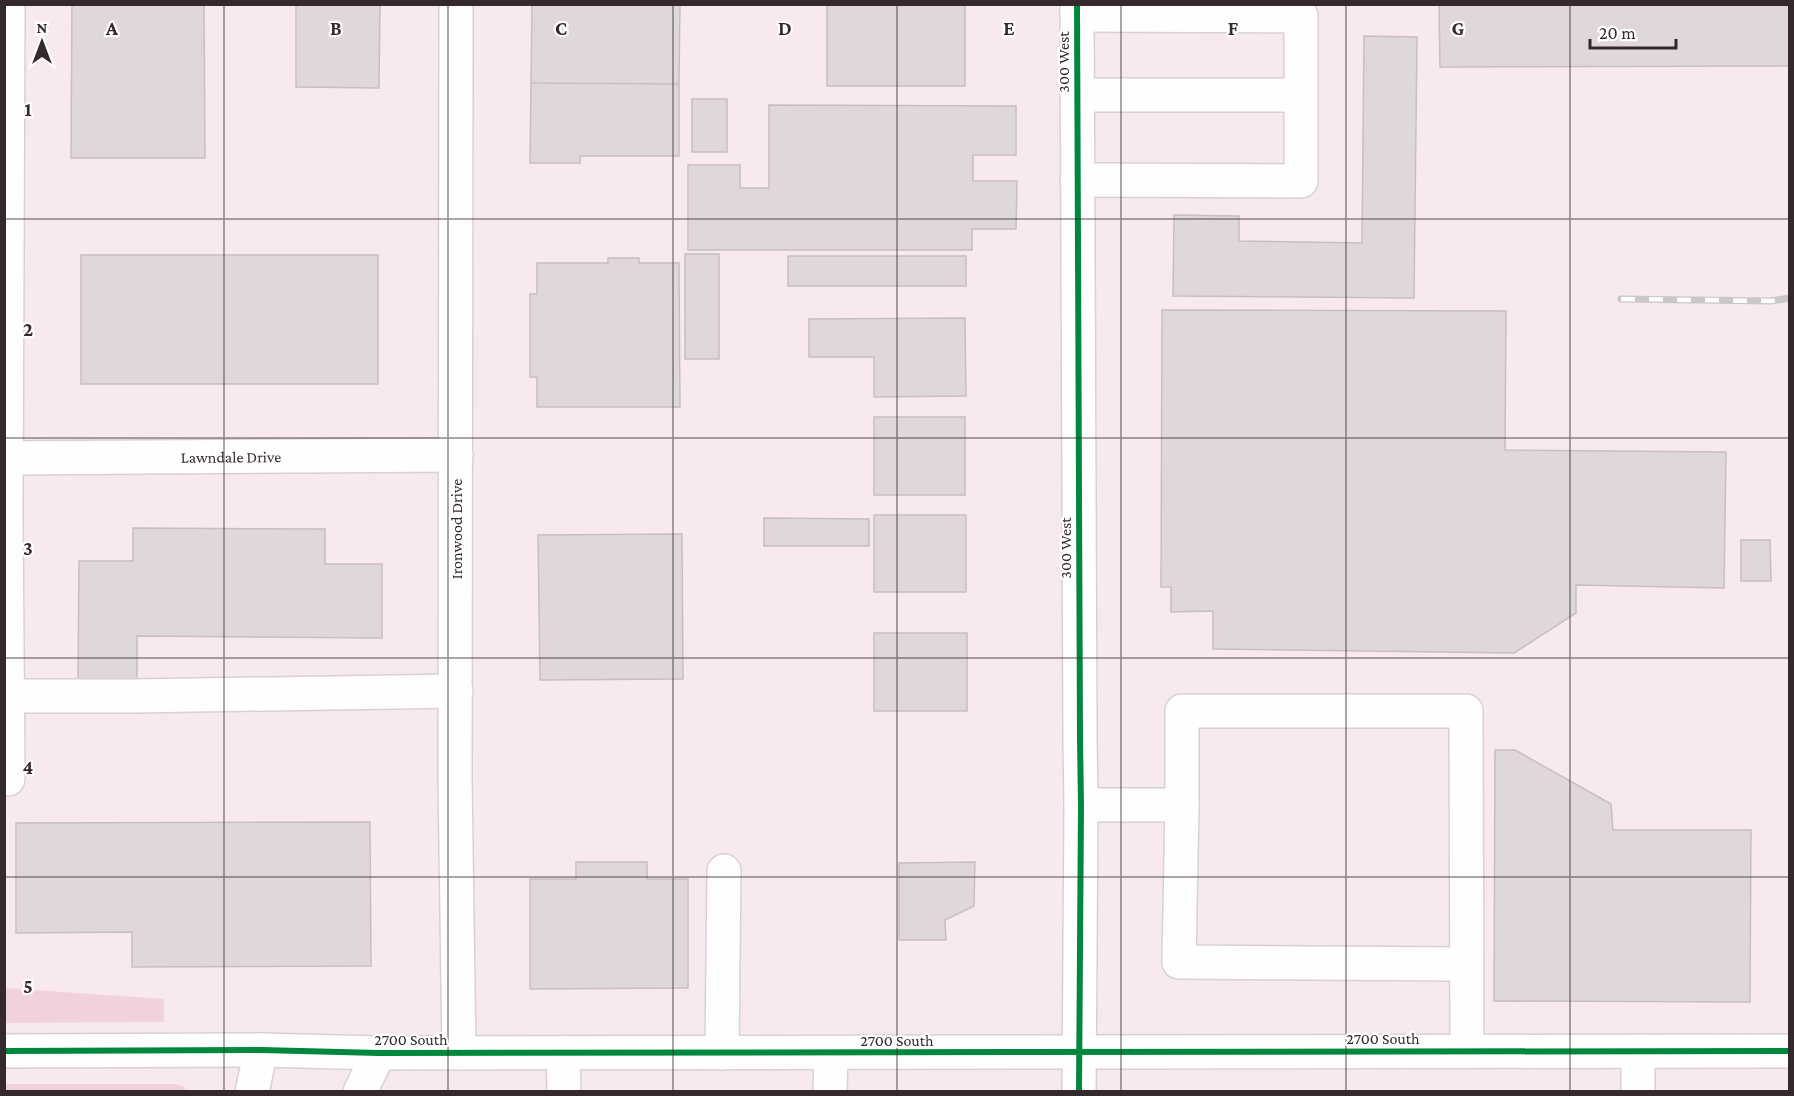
<svg xmlns="http://www.w3.org/2000/svg" width="1794" height="1096" font-family="'Crimson Pro',serif">
	<rect width="100%" height="100%" fill="#faf6f8"/>
	<!-- built -->
	<path fill="#f8e9ef" d="M5 5H1789V1091H5Z"/>
	<!-- green -->
	<path fill="#f1d1de" d="M5 988 164 999V1022L5 1023Z
		M5 1084H174L182 1086 187 1091 5 1092Z"/>
	<!-- building -->
	<path fill="#dfd7db" stroke="#c6bfc2" stroke-width="1.5" d="M72 4H204L205 158H71Z
		M296 4H380L379 88 296 87Z
		M532 4H680L679 84 531 83Z
		M827 4H965V86H827Z
		M1439 4H1790V66L1440 67Z
		M1364 36 1417 37 1414 298 1173 296 1174 215 1239 216V241L1362 243Z
		M531 83 679 84V156H580V163H530Z
		M692 99H727V152H692Z
		M769 105 1016 106V155H973V181H1017L1016 229H972V250H688V165H740V188H769Z
		M685 254H719V359H685Z
		M81 255H378V384H81Z
		M788 256H966V286H788Z
		M608 258H639V263H679L680 407H537V377H530V294H537V263H608Z
		M1162 310 1506 311 1505 450 1726 452 1724 588 1576 585V613L1514 653 1213 649V611L1171 612V587H1161Z
		M965 318 966 396 874 397V357H809V319Z
		M874 417H965V495H874Z
		M874 515H966V592H874Z
		M764 518 869 519V546H764Z
		M133 528 325 529V564H382V638L137 636V681H78L79 561H133Z
		M682 534 683 679 540 680 538 535Z
		M1741 540H1770L1771 581H1741Z
		M874 633H967V711H874Z
		M1495 750H1515L1611 804 1613 830H1751L1750 1002 1494 1001Z
		M370 822 371 966 132 967V932L16 933V823Z
		M576 862H647V879H688V988L530 989V879H576Z
		M975 862 974 906 945 920 946 940H899V863Z"/>
	<g fill="none" stroke-linecap="round" stroke-linejoin="round">
		<defs>
			<g id="minor">
				<path d="M456 4 455 779 459 1053"/>
				<path d="M1077 95H1301V16L1077 15"/>
				<path d="M1077 180 1301 181V95"/>
				<path id="s1" d="M6 458 456 455"/>
				<path d="M6 696H134L456 691"/>
				<path d="M8 779 6 513 8 4"/>
				<path d="M1081 805H1182V711H1466L1467 1051"/>
				<path d="M1182 805 1179 962 1466 964"/>
				<path d="M4 1051 261 1050 379 1053 1790 1051"/>
				<path d="M1638 1051V1092"/>
				<path d="M563 1053 564 1092"/>
				<path d="M722 1053 724 871"/>
				<path d="M252 1092 261 1050"/>
				<path d="M360 1092 379 1053"/>
				<path d="M830 1092 831 1053"/>
			</g>
			<path id="major" d="M1077 4 1080 738 1081 805 1079 1092"/>
		</defs>
		<!-- minor casing -->
		<use href="#minor" stroke="#d8d0d4" stroke-width="36"/>
		<!-- major casing -->
		<use href="#major" stroke="#d8d0d4" stroke-width="36"/>
		<!-- minor -->
		<use href="#minor" stroke="#fefefe" stroke-width="33"/>
		<!-- major -->
		<use href="#major" stroke="#fefefe" stroke-width="33"/>
		<defs>
			<path id="rail" d="M1621 299 1771 301 1790 298"/>
		</defs>
		<!-- rail casing -->
		<use href="#rail" stroke="#cac7c8" stroke-width="7"/>
		<!-- rail -->
		<use href="#rail" stroke="#fff" stroke-width="4.5" stroke-dasharray="14" stroke-linecap="butt"/>
		<defs>
			<path id="cycleway" d="M1077 4 1080 738 1081 805 1079 1092
				M4 1051 261 1050 379 1053 1790 1051"/>
		</defs>
		<!-- cycleway casing -->
		<use href="#cycleway" stroke="#fff" stroke-width="10"/>
		<!-- cycleway -->
		<use href="#cycleway" stroke="#00873e" stroke-width="6"/>
	</g>
	<!-- grid -->
	<path fill="none" stroke="#35292e" stroke-width="1.5" stroke-opacity="0.55" d="M224 4V1092M448 4V1092M673 4V1092M897 4V1092M1121 4V1092M1346 4V1092M1570 4V1092M4 219H1790M4 438H1790M4 658H1790M4 877H1790"/>
	<g text-anchor="middle" dominant-baseline="central" stroke-width="4.5" stroke-linejoin="round" paint-order="stroke">
		<!-- street labels -->
		<g font-size="16" fill="#35292e" stroke="#fff">
			<text transform="translate(1063 62) rotate(-90)">300 West</text>
			<text stroke="none"><textPath href="#s1" startOffset="225">Lawndale Drive</textPath></text>
			<text transform="translate(456 529) rotate(-90)">Ironwood Drive</text>
			<text transform="translate(1065 548) rotate(-90)">300 West</text>
			<text x="1383" y="1038">2700 South</text>
			<text x="411" y="1039">2700 South</text>
			<text x="897" y="1040">2700 South</text>
		</g>
	</g>
	<g font-size="20" text-anchor="middle" font-weight="bold" fill="#35292e" stroke="#fff" stroke-width="4.5" stroke-linejoin="round" paint-order="stroke">
		<text x="112" y="35">A</text>
		<text x="336" y="35">B</text>
		<text x="561" y="35">C</text>
		<text x="785" y="35">D</text>
		<text x="1009" y="35">E</text>
		<text x="1233" y="35">F</text>
		<text x="1458" y="35">G</text>
		<text x="28" y="116">1</text>
		<text x="28" y="336">2</text>
		<text x="28" y="555">3</text>
		<text x="28" y="774">4</text>
		<text x="28" y="993">5</text>
	</g>
	<!-- border -->
	<rect width="1794" height="1096" fill="none" stroke="#35292e" stroke-width="12"/>
	<!-- north arrow -->
	<g transform="translate(42 42)" stroke="#ffffff" stroke-width="4.5" paint-order="stroke">
	<path d="M0-4.5L10 22L0 15L-10 22Z" fill="#35292e"/>
	<text y="-9" font-size="16" font-weight="bold" text-anchor="middle" fill="#35292e">N</text>
	</g>
	<!-- scale -->
	<path d="M1590 39v9h86v-9" fill="none" stroke="#35292e" stroke-width="3"/>
	<text x="1599" y="39" font-size="18" fill="#35292e" stroke="#ffffff" stroke-width="4.5" paint-order="stroke">20 m</text>
</svg>
